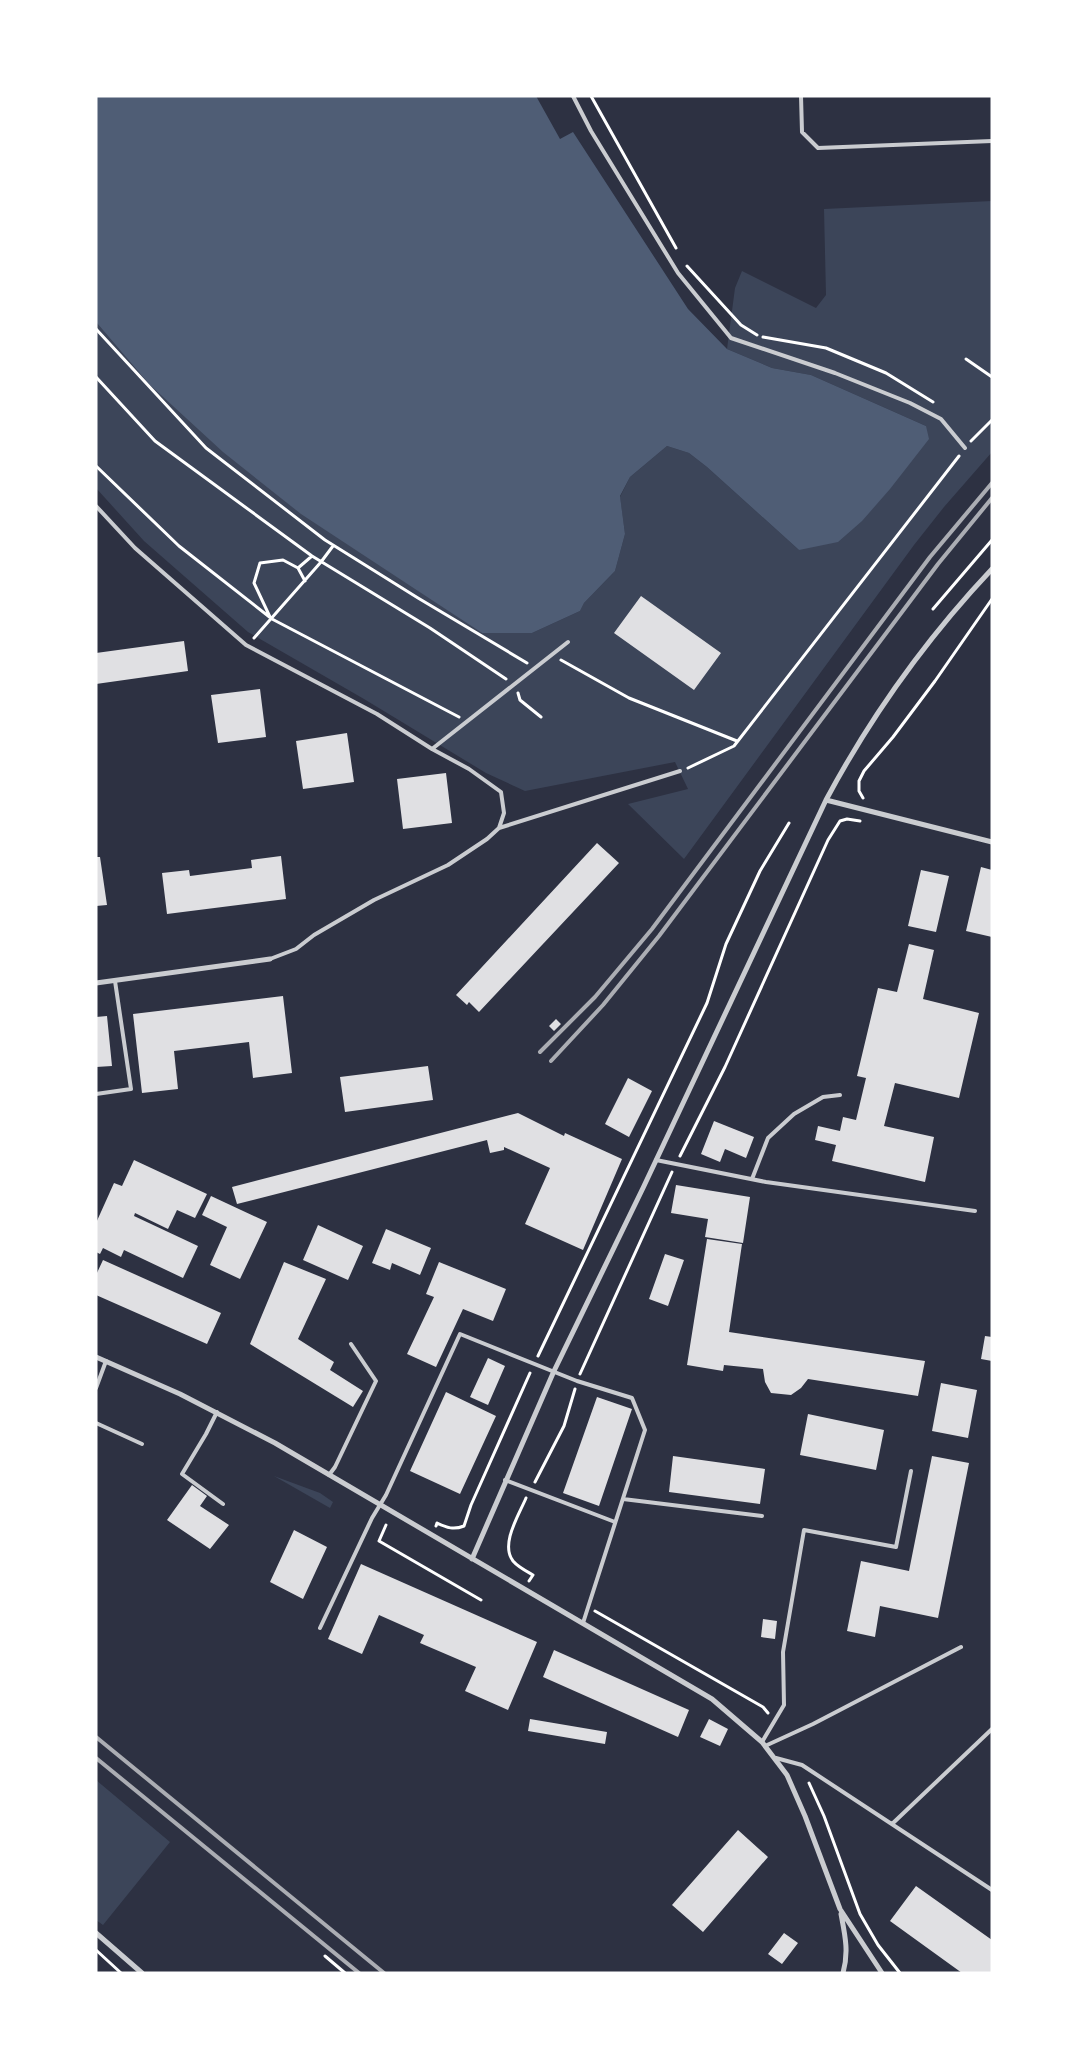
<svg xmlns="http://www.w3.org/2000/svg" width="1088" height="2069" font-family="Barlow,sans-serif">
	<rect width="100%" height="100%" fill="#2d3142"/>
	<!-- green -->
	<path fill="#3c4559" d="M992 201V452L944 507 914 545 684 859 628 804 688 789 675 762 525 791 486 773 364 699 248 632 144 541 96 488V322L149 384 432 599 482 633H532L580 611 584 603 615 571 625 534 620 497 630 477 667 446 689 453 707 467 799 550 926 426 811 375 772 368 727 349 735 288 742 271 816 308 826 295 824 209Z
		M274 1476 320 1493 333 1502 330 1508Z
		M96 1780 170 1842 103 1925 96 1920Z"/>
	<!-- water -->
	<path fill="#4f5d75" d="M96 96H536L560 139 573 132 688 309 727 349 772 368 811 375 926 426 929 439 890 489 862 521 838 542 799 550 707 467 689 453 667 446 630 477 620 496 625 534 615 571 584 603 580 611 532 633H482L301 514 223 452 149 384 96 322Z"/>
	<!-- building -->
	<path fill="#e0e0e3" d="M641 596 721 653 694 690 614 633Z
		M184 641 188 671 96 684V653Z
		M260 689 266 737 218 743 211 695Z
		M347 733 354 782 303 789 296 741Z
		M446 773 452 823 403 829 397 779Z
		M597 843 619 863 479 1012 469 1002 467 1005 456 995Z
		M281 856 286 899 167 914 162 873 189 870 190 876 252 868 251 860Z
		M96 857H100L107 905 96 906Z
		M981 867 992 870V937L966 931Z
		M921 870 949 876 936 932 908 926Z
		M909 944 934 950 923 999 979 1013 959 1098 895 1083 884 1126 934 1137 925 1182 832 1161 836 1145 815 1140 818 1126 840 1131 843 1117 856 1120 866 1078 857 1076 878 988 897 992Z
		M283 996 292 1073 253 1078 249 1042 174 1051 178 1089 142 1093 133 1014Z
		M107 1016 112 1066 96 1067V1017Z
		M556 1019 561 1024 554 1031 549 1026Z
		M428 1066 433 1100 345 1112 340 1077Z
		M628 1078 652 1091 629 1137 605 1124Z
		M518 1113 564 1136 565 1133 622 1159 583 1250 525 1224 550 1168 504 1147V1150L490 1153 487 1140 237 1204 232 1187Z
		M714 1121 754 1137 746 1158 725 1149 720 1162 701 1154Z
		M134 1160 207 1194 195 1218 177 1210 168 1229 135 1213 134 1216 198 1246 183 1278 124 1250 121 1257 103 1248 100 1254 96 1252V1223L114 1183 122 1186Z
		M676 1185 750 1197 743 1243 705 1237 708 1219 671 1213Z
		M211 1196 267 1222 240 1279 210 1265 227 1227 202 1215Z
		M318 1225 363 1246 348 1280 303 1260Z
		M386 1229 431 1248 420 1275 392 1263 390 1270 372 1263Z
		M707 1239 742 1244 729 1332 925 1361 918 1396 808 1379 801 1388 791 1395 771 1393 765 1382 763 1369 724 1365 723 1371 687 1365Z
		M665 1254 684 1260 668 1306 649 1299Z
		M103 1260 221 1313 207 1344 96 1295V1275Z
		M284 1262 326 1279 298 1339 334 1362 330 1370 363 1391 353 1407 250 1344Z
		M439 1262 506 1289 493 1321 463 1309 436 1367 407 1354 434 1297 426 1294Z
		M985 1336 992 1337V1361L981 1359Z
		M488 1358 505 1366 488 1405 470 1397Z
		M941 1383 977 1390 968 1438 932 1431Z
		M446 1392 496 1416 460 1494 410 1471Z
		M597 1397 632 1409 599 1506 563 1493Z
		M808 1414 884 1430 876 1470 800 1455Z
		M673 1456 765 1469 760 1504 669 1492Z
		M932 1456 969 1463 938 1618 880 1606 875 1637 847 1631 861 1561 909 1571Z
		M192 1485 207 1496 200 1506 229 1525 210 1549 167 1520Z
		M294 1530 327 1547 303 1599 270 1582Z
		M361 1564 537 1642 508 1710 465 1691 476 1667 420 1643 424 1635 379 1615 362 1654 328 1639Z
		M763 1619 777 1621 775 1639 761 1637Z
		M554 1650 689 1710 678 1737 543 1677Z
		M530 1719 607 1732 605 1744 528 1731Z
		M709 1719 728 1729 720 1746 700 1737Z
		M738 1830 768 1857 703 1932 672 1905Z
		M916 1886 992 1940V1973H962L890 1921Z
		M784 1933 798 1943 782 1964 768 1954Z"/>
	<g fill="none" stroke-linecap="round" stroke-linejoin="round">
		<!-- path -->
		<path stroke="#fff" stroke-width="3" d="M591 96 676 248
			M687 266 741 325 757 335
			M96 329 206 448 325 540 418 598 527 663
			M763 337 826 348 886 373 933 402
			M966 359 992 377
			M96 377 155 441 312 556 430 628 506 679
			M971 441 992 420
			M96 466 179 546 272 619 459 717
			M305 581 298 568 312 556
			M933 609 992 540
			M270 617 254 583 260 563 283 560 298 568
			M254 638 321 562 333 546
			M561 660 629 698 737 741
			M518 693 520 700 541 717
			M688 768 734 746 959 456
			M863 798 859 791V781L864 771 893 737 935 681 992 599
			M680 1156 725 1067 828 840 840 821 847 819 860 821
			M538 1356 707 1003 726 944 760 871 789 823
			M580 1374 672 1172
			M535 1482 564 1426 575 1389
			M526 1498C519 1515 500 1544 513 1561 518 1567 526 1571 533 1575L529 1581
			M386 1525 379 1541 481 1600
			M436 1526 437 1523C447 1528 454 1530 464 1526L471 1505 530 1373
			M595 1611 763 1707 768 1713
			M809 1783 824 1816 860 1914 878 1945 900 1973
			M96 1950 121 1973
			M325 1956 345 1973"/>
		<!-- service -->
		<path stroke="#caccd0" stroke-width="4" d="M573 96 591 131 678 273 731 338 835 373 910 403 941 419 965 448
			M801 96 802 132 818 148 992 141
			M96 506 135 548 246 645 377 714 432 749 469 769 501 792 504 813 499 828 487 839 448 865 374 900 314 935 296 949 270 959
			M432 749 568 642
			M499 828 680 771
			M96 1094 131 1089 115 981
			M656 1160 766 1182 975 1211
			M752 1179 768 1138 794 1114 823 1097 840 1095
			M96 1388 106 1361
			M217 1412 206 1434 182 1474 223 1504
			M96 1423 142 1444
			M329 1475 335 1467 376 1381 351 1344
			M505 1480 615 1522
			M623 1499 762 1516
			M320 1628 372 1518 386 1495 460 1334 577 1381 632 1398 645 1430 583 1623
			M762 1742 784 1705 783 1652 804 1530 896 1547 911 1471
			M765 1746 813 1724 961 1647
			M776 1758 802 1765 992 1890
			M892 1824 992 1729"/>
		<!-- minor -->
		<path stroke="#caccd0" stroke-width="5" d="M826 800 992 842
			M96 983 270 959
			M96 1357 180 1394 275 1443 712 1699 762 1742 787 1775 805 1816 840 1909 882 1973
			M472 1559 554 1371 643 1188 826 800C871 716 926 639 992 569
			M841 1914C845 1935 849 1952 843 1973
			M96 1933 142 1973"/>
		<!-- rail -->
		<path stroke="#abadb3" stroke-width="4" d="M540 1052 595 997 652 929 930 557 992 483
			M551 1061 603 1005 659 936 938 564 992 498
			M96 1737 384 1973
			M96 1758 359 1973"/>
	</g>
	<!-- border -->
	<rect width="1088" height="2069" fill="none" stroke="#ffffff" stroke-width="195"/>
</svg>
